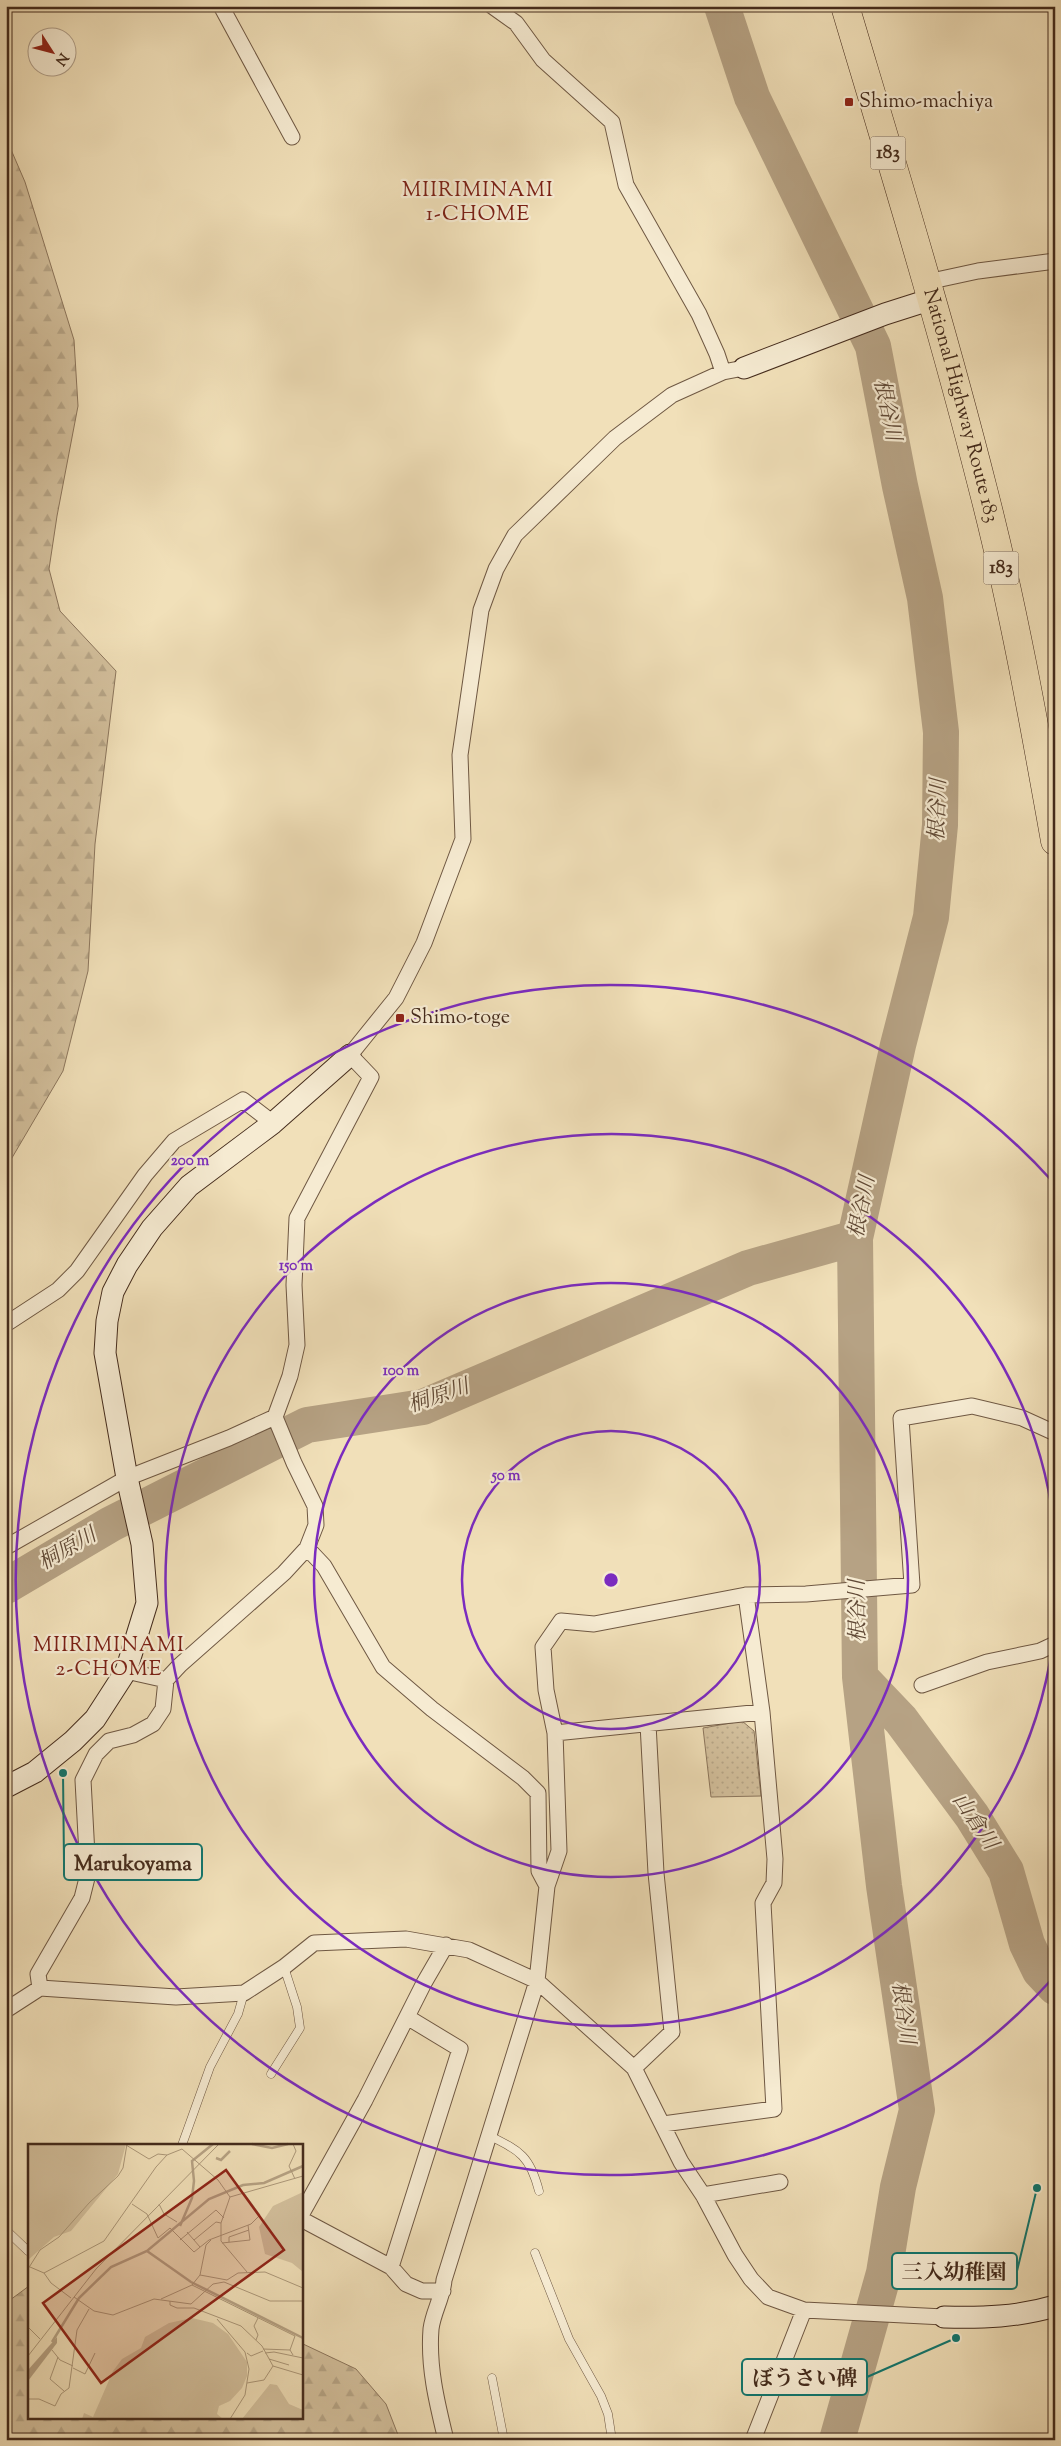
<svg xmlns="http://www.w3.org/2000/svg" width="1061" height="2446" font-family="'Sorts Mill Goudy','Noto Serif JP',serif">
	<defs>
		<pattern id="grass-dots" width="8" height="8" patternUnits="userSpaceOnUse" patternTransform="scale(1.25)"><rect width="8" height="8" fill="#d4c19e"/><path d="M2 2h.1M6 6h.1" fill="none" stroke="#b7a688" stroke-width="1.8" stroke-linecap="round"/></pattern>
		<pattern id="forest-firs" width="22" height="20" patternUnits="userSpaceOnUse" patternTransform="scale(1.25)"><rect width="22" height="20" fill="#d4c19e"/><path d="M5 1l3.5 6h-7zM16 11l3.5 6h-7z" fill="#b7a688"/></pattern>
	</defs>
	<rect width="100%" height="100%" fill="#f1e0b9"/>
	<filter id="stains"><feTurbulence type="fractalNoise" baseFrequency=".004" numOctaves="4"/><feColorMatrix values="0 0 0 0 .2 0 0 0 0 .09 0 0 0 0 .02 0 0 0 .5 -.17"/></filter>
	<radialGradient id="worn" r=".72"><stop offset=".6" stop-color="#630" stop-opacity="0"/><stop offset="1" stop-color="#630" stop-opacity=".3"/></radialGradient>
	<!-- grass -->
	<path fill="url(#grass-dots)" stroke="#8c765d" d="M742 1721 754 1731 761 1796 711 1797 703 1728Z"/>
	<!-- forest -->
	<path fill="url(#forest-firs)" stroke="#8c765d" d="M6 138 25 182 74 340 78 406 57 516 49 569 60 611 116 671 95 844 88 971 63 1071 6 1168Z
		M29 2286V2417H301V2343L356 2369 386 2404 400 2440H6V2303Z"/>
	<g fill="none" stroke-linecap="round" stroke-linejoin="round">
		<!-- river -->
		<path stroke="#b6a284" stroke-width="36" d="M722 6 752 97 873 346 900 486 925 598 941 732 940 825 931 917 898 1045 855 1238 860 1677 884 1886 917 2110 898 2187 884 2273 837 2440
			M6 1586 111 1524 307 1425 423 1407 748 1268 855 1238
			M860 1677 901 1720 972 1816 1006 1871 1027 1944 1040 1971 1055 1987"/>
		<defs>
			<path id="lane" d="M271 2074 300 2028 297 2007 284 1967
				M490 2136C520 2151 530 2156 539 2191
				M182 2145 210 2067 238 2014 244 1993
				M6 2230 28 2251
				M535 2253 569 2339 601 2396 608 2414 612 2440
				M492 2378 504 2440"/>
			<path id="street" d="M221 6 292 137
				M492 6 516 23 543 60 612 122 626 185 699 314 717 354 723 372
				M927 282 978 271 1055 261
				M6 1324 58 1290 77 1271 145 1175 174 1141 243 1100 273 1123
				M6 1547 127 1478 229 1438 275 1417
				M307 1548 324 1566 383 1667 432 1709 523 1778 538 1793 539 1871 547 1886
				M126 1671 166 1680
				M922 1685 987 1662 1040 1651 1055 1644
				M555 1733 762 1712
				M40 1988 38 1974 82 1898 88 1874 83 1780 96 1754 109 1741 133 1735 153 1724 163 1709 166 1680 180 1665 284 1573 307 1548 316 1525 315 1506 294 1463 275 1417 290 1376 297 1345 294 1285 297 1218 371 1077 350 1055 396 998 424 943 463 839 460 755 481 610 496 569 515 535 615 438 672 395 723 372 744 368
				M6 2010 40 1988 176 1997 244 1993 284 1967 314 1943 406 1939 469 1950 537 1981 634 2068 681 2162 703 2195 735 2255 751 2279 768 2297 804 2310 944 2317
				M634 2068 672 2032 656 1873 648 1724
				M663 2124 774 2109 763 1903 774 1883 775 1859 762 1712 746 1595
				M703 2195 780 2182
				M301 2215 365 2100 424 1983 446 1945
				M301 2219 391 2267 406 2284 422 2291H443
				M391 2267 460 2049 407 2017
				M446 2440C437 2403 428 2367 431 2329 433 2312 443 2297 444 2280L537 1981 547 1886 559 1851 555 1733 546 1690 543 1647 561 1621 594 1624 746 1595 806 1594 912 1585 901 1418 972 1406 1022 1418 1055 1433
				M753 2440 804 2310"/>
			<path id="secondary" d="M744 368 885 314 932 299
				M6 1787 35 1772 73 1741 95 1719 126 1671 147 1603 142 1544 127 1478 105 1353 107 1321 113 1292 127 1265 152 1228 189 1186 273 1123 350 1055
				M944 2317C983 2318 1018 2317 1055 2306"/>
			<g id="highway">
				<path id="s1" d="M845 6C893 167 942 327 983 489 1013 605 1034 723 1055 841"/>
			</g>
		</defs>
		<!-- lane casing -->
		<use href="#lane" stroke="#6f5843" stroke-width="9"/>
		<!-- street casing -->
		<use href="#street" stroke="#6f5843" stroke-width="17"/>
		<!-- secondary casing -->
		<use href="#secondary" stroke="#442b1c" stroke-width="23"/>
		<!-- highway casing -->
		<use href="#highway" stroke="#442b1c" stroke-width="29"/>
		<!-- lane -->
		<use href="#lane" stroke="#f6ebd2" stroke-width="8"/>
		<!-- street -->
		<use href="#street" stroke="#f6ebd2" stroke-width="15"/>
		<!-- secondary -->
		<use href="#secondary" stroke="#f6ebd2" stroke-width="21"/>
		<!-- highway -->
		<use href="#highway" stroke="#f1e0b9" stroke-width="28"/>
	</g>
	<!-- distance rings -->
	<g fill="none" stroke="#7b2cbf" stroke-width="2.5">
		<circle cx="611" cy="1580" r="149"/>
		<circle cx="611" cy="1580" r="297"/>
		<path d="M1055 1627A446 446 0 1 1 1055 1533"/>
		<path d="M1053 1978A595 595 0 1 1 1053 1182"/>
	</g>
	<!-- markers -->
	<g fill="#8f2418" stroke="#f6ebd2" stroke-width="2">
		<rect x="844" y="97" width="10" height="10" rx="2.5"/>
		<rect x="395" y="1013" width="10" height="10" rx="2.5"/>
	</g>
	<g text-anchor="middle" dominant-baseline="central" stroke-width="4.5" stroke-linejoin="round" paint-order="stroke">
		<!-- shield labels -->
		<g fill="#f6ebd2" stroke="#796553" stroke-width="1">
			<rect x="870.5" y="136.5" width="35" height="33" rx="4"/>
			<rect x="983.5" y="551.5" width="35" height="33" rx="4"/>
		</g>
		<g font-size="19" font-weight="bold" fill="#442b1c">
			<text x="888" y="153">183</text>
			<text x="1001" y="568">183</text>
		</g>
		<!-- poi labels -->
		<g font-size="20" fill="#442b1c" stroke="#f6ebd2" text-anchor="start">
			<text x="859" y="102">Shimo-machiya</text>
			<text x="410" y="1018">Shimo-toge</text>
		</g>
		<!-- street labels -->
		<g font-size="20" fill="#442b1c" stroke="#f6ebd2">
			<text stroke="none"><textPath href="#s1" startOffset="416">National Highway Route 183</textPath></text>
		</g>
		<!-- neighbourhood labels -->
		<g font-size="21" letter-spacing="1" fill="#7a1f14" stroke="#f6ebd2">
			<text x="478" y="191">MIIRIMINAMI<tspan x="478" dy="24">1-CHOME</tspan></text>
			<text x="109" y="1646">MIIRIMINAMI<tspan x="109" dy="24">2-CHOME</tspan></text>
		</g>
		<!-- water labels -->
		<g font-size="21" font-style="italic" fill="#604936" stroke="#f6ebd2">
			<text transform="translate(886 410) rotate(78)">根谷川</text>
			<text transform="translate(939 810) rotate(-88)">根谷川</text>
			<text transform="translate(863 1207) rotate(-79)">根谷川</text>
			<text transform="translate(439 1397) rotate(-19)">桐原川</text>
			<text transform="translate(68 1550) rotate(-30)">桐原川</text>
			<text transform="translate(859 1611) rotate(-91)">根谷川</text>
			<text transform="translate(974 1822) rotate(56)">山倉川</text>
			<text transform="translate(902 2013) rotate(82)">根谷川</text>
		</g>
	</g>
	<!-- overview -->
	<g transform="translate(28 2144)">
		<rect width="275" height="275" fill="#f1e0b9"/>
		<path d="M0 0H98L90 30 43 87 26 93 0 116ZM275 48V128L264 119 237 110 231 83 245 62ZM164 174 185 179 200 190 219 218V232L214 244 202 257 191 262 189 270 195 275H54L56 269 65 273 85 227 94 215 113 204 117 193 141 179ZM242 240 249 241 261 260 275 266V275H214Z" fill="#d4c19e"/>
		<path d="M29 193V199L0 237V226Z" fill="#b6a284"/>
		<path fill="none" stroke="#b6a284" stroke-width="2.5" d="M224 0 244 4 260 0M188 14 193 16 202 7M152 82 164 54 166 37 164 17 185 0M119 107 163 138 275 194M24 198 51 154 83 123 119 107 181 55 215 41 236 39 275 22"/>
		<path fill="none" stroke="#ac987a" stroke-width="1" d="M265 0 268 7 261 22 267 35M98 1 121 15 130 10 139 11M202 53 275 32M104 60 119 70 130 94 142 84 166 108 181 96 223 80 232 71 216 49M131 60 136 70 149 78M159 88 172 103M152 96 188 66 196 74M166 96 188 78 193 79M201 98V93L221 86M194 99 222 96 220 81M2 123 16 129 23 139 43 154M0 125 12 106 31 93 61 59 90 32 95 24 99 0M16 129 76 97 128 23 139 11 154 5 190 36 202 53 193 79V97L219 128M172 131 199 136 210 129 237 128 275 144M164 141 267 192 262 206 265 211M46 153 66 167 85 171 126 155 163 160 185 140 196 138 242 157H275M133 155 164 141 172 131 178 101 183 96M142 157V161L149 164H166L213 182 234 202 245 222 275 231M189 175 217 208 221 225 217 251 202 275M0 183 12 195M228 196 230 191 226 182 230 174M235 205 262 206M24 206 32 216 45 222M219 209 223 212 235 207M237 209 246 208 275 214M0 212 68 125 191 0M30 213 22 235 36 247M241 215 261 221M45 224 57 230 67 209M219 239 236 236 245 222M0 255H11L27 262 33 250 41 244 49 186 61 165"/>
		<path fill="#8f2418" fill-opacity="0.15" stroke="#8f2418" stroke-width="2.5" d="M198 26 256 106 73 239 15 159Z"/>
		<rect width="275" height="275" fill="none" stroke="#442b1c" stroke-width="2.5"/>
	</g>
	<circle cx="611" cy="1580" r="8" fill="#7b2cbf" stroke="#f6ebd2" stroke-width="2.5"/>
	<g font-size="15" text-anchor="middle" font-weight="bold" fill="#7b2cbf" stroke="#f6ebd2" stroke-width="4.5" stroke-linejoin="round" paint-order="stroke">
		<text x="190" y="1165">200 m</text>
		<text x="296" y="1270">150 m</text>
		<text x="401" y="1375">100 m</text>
		<text x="506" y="1480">50 m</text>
	</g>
	<!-- callouts -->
	<path fill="none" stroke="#0f766e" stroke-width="2" d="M63 1773L64 1862M1037 2188L1017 2271M956 2338L867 2377"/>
	<g fill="#0f766e" stroke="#f6ebd2" stroke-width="2">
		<circle cx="63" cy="1773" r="5"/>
		<circle cx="1037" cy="2188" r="5"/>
		<circle cx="956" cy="2338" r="5"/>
	</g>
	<g fill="#f6ebd2" stroke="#0f766e" stroke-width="2">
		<rect x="64" y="1844" width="138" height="36" rx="5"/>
		<rect x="892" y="2253" width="125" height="36" rx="5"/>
		<rect x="742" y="2359" width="125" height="36" rx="5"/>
	</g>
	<g font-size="21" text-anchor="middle" font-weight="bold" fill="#442b1c">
		<text x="133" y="1870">Marukoyama</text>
		<text x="954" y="2279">三入幼稚園</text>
		<text x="805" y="2385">ぼうさい碑</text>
	</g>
	<!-- margin -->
	<rect width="1061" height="2446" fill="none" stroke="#f1e0b9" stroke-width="25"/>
	<rect x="8" y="8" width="1046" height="2431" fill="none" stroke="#442b1c" stroke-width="2.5"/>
	<rect x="12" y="12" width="1036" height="2421" fill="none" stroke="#442b1c"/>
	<!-- north arrow -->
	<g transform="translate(52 52) rotate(126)"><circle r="24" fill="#f6ebd2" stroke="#af9e89"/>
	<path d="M0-4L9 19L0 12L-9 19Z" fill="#8f2418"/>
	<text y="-8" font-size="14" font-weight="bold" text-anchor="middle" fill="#442b1c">N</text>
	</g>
	<rect width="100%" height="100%" filter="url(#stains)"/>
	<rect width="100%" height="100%" fill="url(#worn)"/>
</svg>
